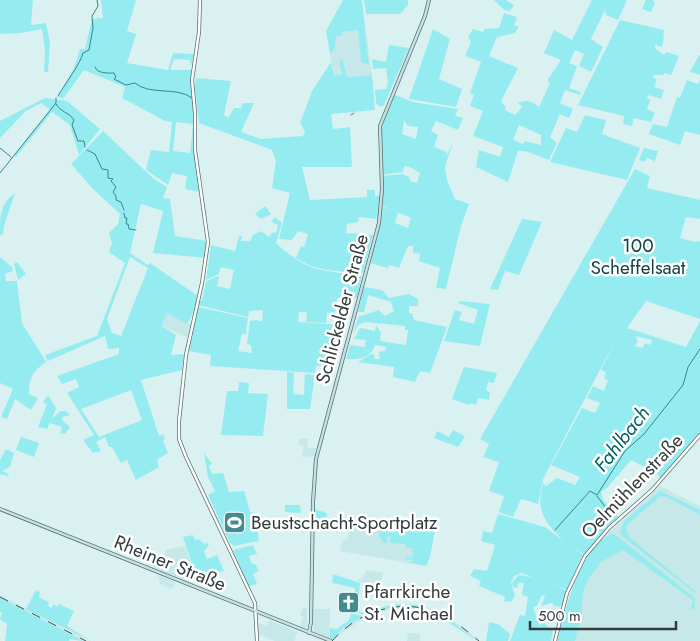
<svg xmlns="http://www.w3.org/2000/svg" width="700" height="641" font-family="Jost,sans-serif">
	<rect width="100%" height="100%" fill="#daf1f2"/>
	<!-- built -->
	<path fill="#c7e8e9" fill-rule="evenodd" d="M365 23 372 75 347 77 343 60 339 61 342 74 334 77 330 54 335 48 336 36 341 26ZM365 24 369 65 361 62 359 30 342 27Z
		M167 313 191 324 187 337 160 326Z
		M300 439H308L307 448H316L315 456 302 457 304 446 298 444Z
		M660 486 700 506V641H557L572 588 591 552 607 534Z
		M382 518 434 525 426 566 340 551 342 541 347 540 352 523 379 531Z
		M185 546 194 569 186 581 146 565V560L155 559 161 561 166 550Z
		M366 570 383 573 380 588 358 582V579H362Z
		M158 575 175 582 172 589 160 584Z
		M0 595 88 641H83L23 611 0 598Z
		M407 606 428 609 447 616 480 641 472 638 462 628 440 615 423 609 406 608 383 611 365 617 333 639 345 627 365 615 389 607Z
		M303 607 307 608V627L304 629 299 627 303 617 300 616Z
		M313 609H330L329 638 314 632Z
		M269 620 298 632 294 641H275L258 634V623L266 626Z
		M408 633 420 634V641H407Z"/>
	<!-- green -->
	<path fill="#95ecf0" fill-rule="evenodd" d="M0 0H33L31 25 46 23 50 42 48 72H44L45 50 42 29 21 33 0 34Z
		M101 0H136L127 31 136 34 127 63 168 70 173 53 194 54 191 65H190V60L174 59 170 70H192L191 83 195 112 194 143 200 192 185 189 187 176 172 173 168 185 146 170 151 150 169 152 172 122 165 121 122 98 125 87 84 70 63 99 58 97 74 68 80 49H85L92 19 103 18ZM176 122 193 124 190 153 173 151Z
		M343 0H362L369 65 361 62 358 30 342 32V35L336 36 335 48 330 54 326 31Z
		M364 0H408V5L400 14H366Z
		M494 0H506L514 5 510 11 504 10Z
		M592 0H627L618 20 606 15 605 10 591 39 603 47 591 72 579 66 584 54 575 50 569 63 577 66 569 88 581 92 580 95 565 90 560 103 573 109 569 118 560 114 550 137 557 143 549 160 525 151H518L508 182 476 167 479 150 500 157 503 147 473 136 483 111 470 106 474 95 470 93 481 62 465 56 471 42 468 37 473 29 483 32 485 29 499 28 504 13 517 17 514 25 519 27 515 33 497 37 489 56 518 68 501 101 506 107 505 110 515 115 522 107 518 103C527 99 532 101 539 107L550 83 547 81 561 60 544 53 554 30 572 40ZM519 125 541 135V145L525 141 523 144 513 140Z
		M646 0H653L655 3 651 12 642 9Z
		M620 20 664 30 663 44 661 47 655 45V48L664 55 666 52 679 56 671 75 664 73V75H654L653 78 657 79 654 87 664 90 661 99 648 95 647 98 650 100 647 109 655 113 651 122 634 118 632 126 623 124 624 116 578 105Z
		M433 29 450 39 439 79 462 89 456 107 409 99Z
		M389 45 409 48 384 105 380 107 376 103 375 90 386 89 388 83 386 68 373 69 372 59 386 62Z
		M699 55 700 56V75L690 72Z
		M343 60 347 77 372 75 375 110 331 114 333 129 350 127 352 167H302L310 200 367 197V190H375V196H380L377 219 359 217 358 222 347 224 346 233 373 235 363 273C340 271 316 272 296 258L301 246 304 247 308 234 298 231 292 240 279 239 290 193 272 188 276 161 272 150 199 123 195 88 196 78 231 81 224 115 228 118 234 108H241L243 103H254L241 132 261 139 303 136 305 131 300 123 312 91 331 62 334 76 342 74 339 61Z
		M687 80 698 84 700 80V135L685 131 680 145 649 134 653 124 667 127 677 97 680 98Z
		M393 94 413 102 458 109 455 116 463 118 458 130 436 121 431 131 438 135 434 147 447 152 446 157 453 142 445 167 447 180 455 199 469 204 461 226 446 289 436 288 440 268 419 261 420 254 413 253V246H408L399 268 389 265 388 268 370 263 382 207 398 212 395 223 408 228 411 218 382 206 383 176 403 174 409 177 410 181 417 183 420 173 410 167 404 166 403 172 382 175 380 132ZM404 121 408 126 418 127 416 139 402 134Z
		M45 98 67 101 100 129 79 155 70 125 52 112 16 157 14 155 50 110 41 103 26 111 0 138V121Z
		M585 115 606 120 602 134 640 148 627 180 550 162 566 128 577 132Z
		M103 131 154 179 167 187 163 198 170 199 175 236 208 241 206 258 153 253 163 211 141 204 130 253 148 265 150 263 198 296 194 311 187 324 167 313 161 326 176 335 171 355 184 354 182 370 141 380 159 436 163 434 165 440 163 441 168 453 157 460 159 467 136 480 127 460 121 463 112 447H109L105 437 96 442 101 451 93 453 83 440 94 435 67 393 79 387 76 379 62 384 57 376 119 354V348L108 349 105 336 48 361 45 355 97 336 125 263 109 252 112 243 109 233 118 224 120 214 94 190 71 164ZM130 257 148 268 121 336 112 333 107 319ZM131 390 142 420 99 437 81 409Z
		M644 148 658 151 654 163 653 160 647 158 645 162 639 160Z
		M635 169 650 176 647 188 700 200V219L686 217 680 238 695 242 700 241V319L646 301 627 328 686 347 700 321V432L660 479 657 473 631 460 607 488 601 492 603 500 619 517 584 554 575 549 583 555 567 590 551 582 567 591 561 607 554 606 552 603 541 606 545 596 542 595 537 606 533 607 539 625 544 623 553 631 551 641H510L520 615 525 616 528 597 522 595 524 583H519L517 588 513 587 512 582 519 575 533 577 521 573 514 576 511 583 515 595 511 602 504 601 505 597 479 586 481 581 470 576 474 569 487 571 495 545 481 541 483 531 492 533 498 514 545 527 564 541C545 523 535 510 543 483L546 486 557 478 575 485 580 477 551 465 582 408 595 413 600 403 587 398 593 386 604 391 608 380 604 378 606 372 601 370 615 341 543 479 538 504 521 499 513 517 499 512 504 496 489 491 499 462 483 457 489 444 480 439ZM635 336 652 340 650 345 645 343 642 348 635 346 638 341Z
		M15 193 4 226 3 234 0 235C0 215 0 204 15 193Z
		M265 206 271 214 261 219 255 214Z
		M275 217 282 223 276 243C310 274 320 269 362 276L357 298H337L335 313H327L326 323 306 322 307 312H299L298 322 342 325 338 348H332L331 353 326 355 325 365 316 366 315 373 210 366 211 355 189 351 198 307 248 318 246 334H242L238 351 252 353 251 345 247 344 250 321 257 320 262 322 263 310 249 311 248 317 198 305 199 301H202L206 281 219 276 217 286 230 289 234 270 221 267 219 274 206 280 211 245 235 251 239 236H242L241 241H250L253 235 261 231 269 237 273 232 276 233 278 225 271 222Z
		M522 219 542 222 519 275 505 271 498 290 490 289Z
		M0 257 12 267 13 271 5 274 6 281H17L22 323 46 362C33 371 29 378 29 394L38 398 31 410 15 399 7 419 1 417 13 389 0 383Z
		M17 262 26 274 18 280 14 264Z
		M364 287 382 290 389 298 409 294 418 299V306H409V313H412L414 320 447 327 430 373 420 371 415 382 393 377 394 367 358 362 371 354 375 355 374 359H380L379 352 385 351 386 347 375 345C372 358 358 360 346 359L350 345 365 347 366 340 354 339 360 328 375 331 376 325 381 333 380 341 406 345 408 330H405V326L365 322 358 325 353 335 358 317 379 310 385 316 394 311 391 302 368 295 364 312H358Z
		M459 301 490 304 480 346 444 341 455 310 462 312 459 320 474 324 478 310 458 303Z
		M464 367 497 373 494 383 488 382 486 390 490 392 489 400 478 398 476 405 471 403 469 405 452 399Z
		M287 372 294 373 293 394 304 395 305 374 315 375 310 409H287Z
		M239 382 249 383 248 393 268 394 263 436 221 435 227 391H238Z
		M48 395 56 408 52 419 60 411H66L70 415 63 417 62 420 70 427 65 434 60 433 62 427 50 423 47 429 38 427 47 404 43 402Z
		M453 430 465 436 458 447 434 438 437 431 449 437Z
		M21 437 39 443 34 457 16 450Z
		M6 449 14 453 10 467 2 471 9 474 8 476 1 474 0 476V460Z
		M204 453 212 464 209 466 212 474 223 473 229 492 244 491 250 512 255 513 259 541 234 546 230 543 208 495 215 491 208 477Z
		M660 491 700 510V515L667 497 661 496 628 524 626 528 629 537 696 592 695 593 623 537 620 532 624 521Z
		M285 505H300L301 513 285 512Z
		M314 509 327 513 326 532 314 529Z
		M382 518 397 520V527L396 521 383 520 382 528 388 531 386 533 389 534V531L394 533 398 526 405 527V530L409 531 412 528 423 529 426 524 436 525 430 557 426 566 406 562H413V560L406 559 407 556 413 558 412 548H405V544L390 543V536L387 537V542L384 543 379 537Z
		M611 534H614L695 598 694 605 697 610 693 608 690 612 693 600 623 550 601 562 589 578 583 592 581 618 575 641H558C565 610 579 548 611 534Z
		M193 535 195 540 199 539 205 545 206 542 209 545 204 551 207 559 217 555 224 571 196 575 183 537Z
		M253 545 257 554 249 556 252 564H255L259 571 253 574 257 584 248 586 233 550Z
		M333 574 360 583 357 612H365L369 609 368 606 371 609 367 612C383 606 409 599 423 608L391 607 364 615 352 610 355 609V588L332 583Z
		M36 590 40 592 39 597 49 602 48 606 52 608 53 604 58 607 59 604 74 611 67 626 91 641 26 609Z
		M0 598 83 641 70 639 69 641H5L7 624 0 619 2 613 0 611Z
		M427 610 450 620 477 641 440 617 426 615Z
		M349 613 363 616 343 628 333 639 330 638V628L337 629 349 620 351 614Z
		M489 622 498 624 510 634 508 641H486Z"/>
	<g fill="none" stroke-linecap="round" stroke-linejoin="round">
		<!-- stream -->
		<path stroke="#37868a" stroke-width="1" d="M95 67C97 74 109 73 114 73L116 77 114 79 126 85 135 83C150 96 177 86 192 98
			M58 96C64 85 81 63 83 53L89 50 93 28 92 16 98 6 97 0
			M56 104C60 112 69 112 74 120L72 125 78 141H84L85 147
			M351 115 354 113
			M0 148 11 157
			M87 150 95 154 102 169 108 170V178L113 179 111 181 116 187 113 192 116 196V200L121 202 124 210
			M0 173 56 103V98
			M124 213 125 218H127L126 224H128L129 229 136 230
			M597 496 609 512 604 523
			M555 530 590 491 597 495 625 451 644 434 683 385 688 367 700 349"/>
		<defs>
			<path id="tertiary" d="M200 0 199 32 192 80 195 113V150L208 242 202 283 186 355 179 421V439L186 457 255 603 257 641
				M555 641 567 593 585 556 609 528 652 490 700 435"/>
			<path id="secondary" d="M0 509 331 641
				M309 633 311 622 313 502 316 459 379 223 382 189 380 126 425 16 429 0"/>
		</defs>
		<!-- tertiary casing -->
		<use href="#tertiary" stroke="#596d6e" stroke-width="4"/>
		<!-- secondary casing -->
		<use href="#secondary" stroke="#596d6e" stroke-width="4"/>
		<!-- tertiary -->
		<use href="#tertiary" stroke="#fff" stroke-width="2.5"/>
		<!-- secondary -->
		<use href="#secondary" stroke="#c4e2e4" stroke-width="2.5"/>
		<!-- rail -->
		<path stroke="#485353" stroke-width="1" stroke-dasharray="9 9" stroke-linecap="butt" d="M0 597 86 641
			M332 641C359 610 403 597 441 614 455 621 467 631 479 641"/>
	</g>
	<!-- icons -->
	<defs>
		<symbol id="stadium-square" viewBox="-11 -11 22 22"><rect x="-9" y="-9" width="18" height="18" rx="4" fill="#438b8e" stroke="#fff"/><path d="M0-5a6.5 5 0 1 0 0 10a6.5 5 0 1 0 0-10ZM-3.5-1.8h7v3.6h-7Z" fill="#fff"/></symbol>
		<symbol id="church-square" viewBox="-11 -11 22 22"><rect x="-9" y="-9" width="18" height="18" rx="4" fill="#438b8e" stroke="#fff"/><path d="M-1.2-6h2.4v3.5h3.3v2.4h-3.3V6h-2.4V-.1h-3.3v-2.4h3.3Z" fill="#fff"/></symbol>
	</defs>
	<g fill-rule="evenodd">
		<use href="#stadium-square" x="222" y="510" width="25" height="25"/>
		<use href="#church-square" x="336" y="590" width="25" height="25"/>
	</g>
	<g text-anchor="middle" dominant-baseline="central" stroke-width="5" stroke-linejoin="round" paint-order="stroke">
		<!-- park labels -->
		<g font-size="19" fill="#124245" stroke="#fff">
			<text x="638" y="245">100<tspan x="638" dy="22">Scheffelsaat</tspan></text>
		</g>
		<!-- street labels -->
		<g font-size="19" fill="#333c3c" stroke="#fff">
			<text transform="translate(342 309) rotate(-75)">Schlickelder Straße</text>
			<text transform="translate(632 486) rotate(-46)">Oelmühlenstraße</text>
			<text transform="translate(170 563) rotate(22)">Rheiner Straße</text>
		</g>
		<!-- poi labels -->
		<g font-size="19" fill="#333c3c" stroke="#fff" text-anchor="start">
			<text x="251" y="522">Beustschacht-Sportplatz</text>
			<text x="364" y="591">Pfarrkirche<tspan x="364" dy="22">St. Michael</tspan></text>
		</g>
		<!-- water labels -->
		<g font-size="20" font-style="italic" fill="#016165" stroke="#fff">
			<text transform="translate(622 439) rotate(-52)">Fahlbach</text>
		</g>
	</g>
	<!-- scale -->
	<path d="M530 621v8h146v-8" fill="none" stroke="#333c3c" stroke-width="2.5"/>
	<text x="538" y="621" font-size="15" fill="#333c3c" stroke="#ffffff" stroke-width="4" paint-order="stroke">500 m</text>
</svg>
